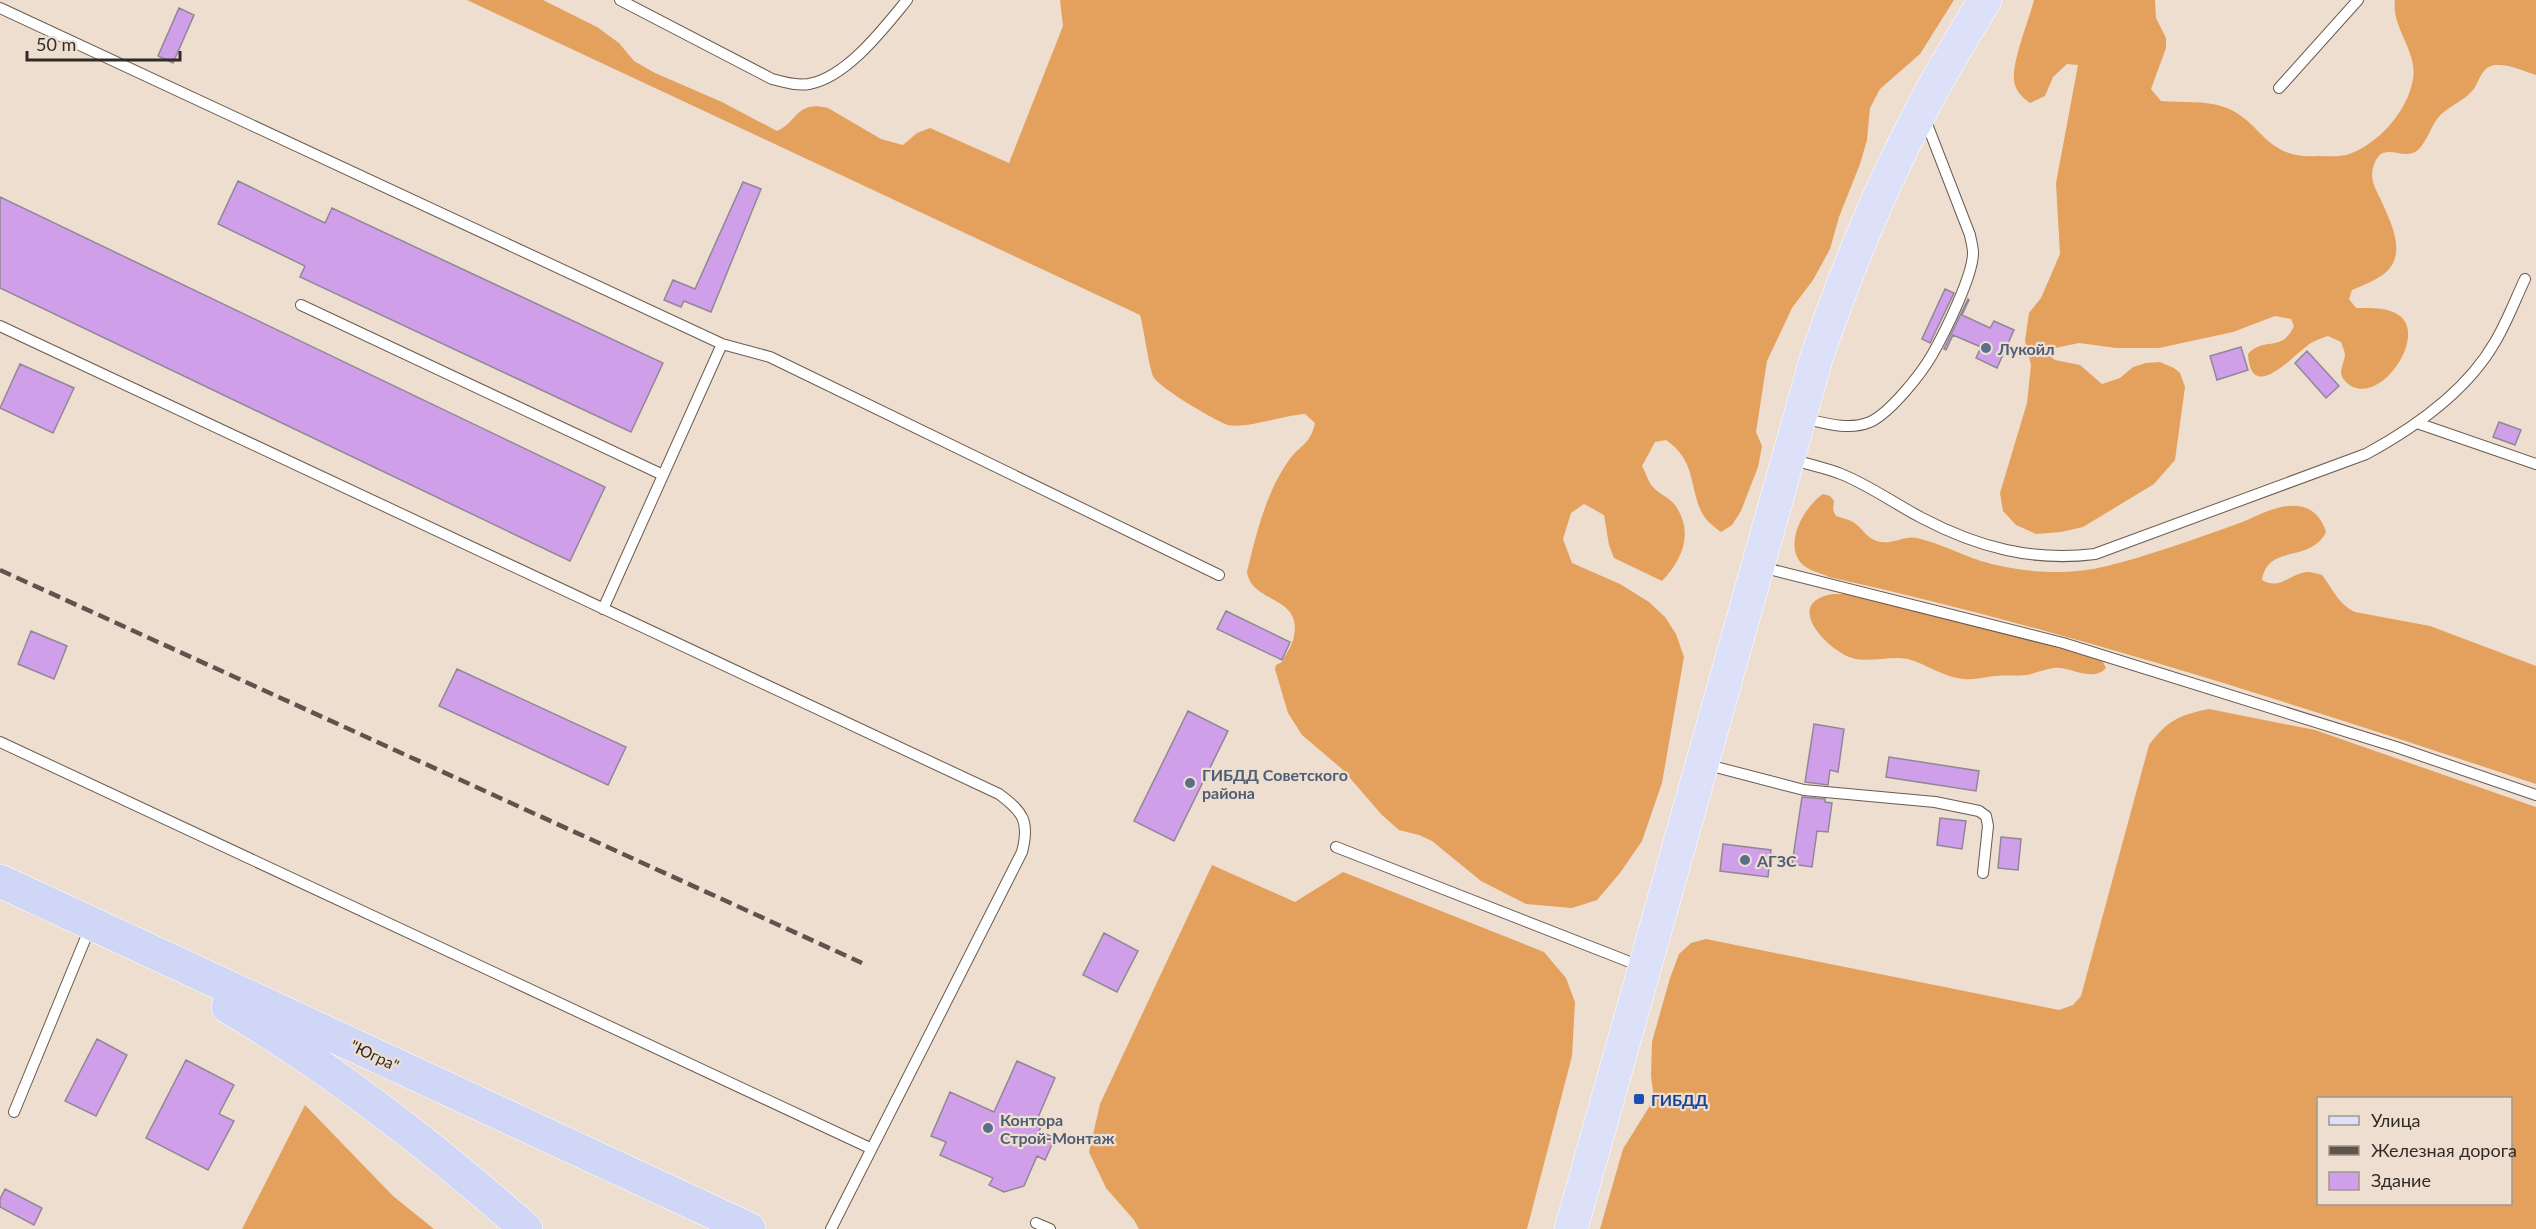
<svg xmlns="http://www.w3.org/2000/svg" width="2536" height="1229" font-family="Lato,sans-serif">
	<rect width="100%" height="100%" fill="#eeded0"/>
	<!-- forest -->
	<path fill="#e3a15d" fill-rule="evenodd" d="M467 0H543L597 27 619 43 634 61 655 73 722 102 777 131C798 122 796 100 828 108L881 139 903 145 917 133 930 128 1009 163 1063 26 1060 0H1954L1920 54 1880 89 1870 108 1867 140 1860 164 1839 217 1830 249 1813 280 1792 308 1767 361 1756 432 1762 446 1758 467 1741 511 1732 525 1721 532C1713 526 1705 520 1701 511 1689 483 1695 460 1666 440L1655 442 1642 466C1646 473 1648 482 1653 487 1659 494 1670 498 1675 505 1694 532 1683 559 1662 581L1614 558 1609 545 1604 515 1584 504 1571 513 1563 539 1572 563 1620 584 1649 602 1665 617 1676 634 1684 657 1662 783 1642 841 1620 873 1597 900 1572 908 1526 904 1481 881 1432 841 1419 835 1399 830 1382 815 1342 769 1302 735 1288 713 1275 669 1276 665 1282 662C1286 654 1293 644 1294 636 1302 595 1252 604 1247 572 1256 535 1266 492 1289 460 1301 444 1310 445 1315 423L1305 414C1285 415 1246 429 1228 425 1215 421 1162 389 1154 378 1149 370 1144 328 1140 315Z
		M2034 0H2155L2156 18 2166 38V48L2151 89 2161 101C2182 103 2204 100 2224 107 2250 116 2257 135 2278 148 2291 156 2304 157 2318 156 2327 156 2337 157 2346 155 2377 146 2408 111 2413 79 2418 51 2391 28 2395 0H2536V75C2524 71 2509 64 2496 65 2481 66 2480 81 2473 90 2463 102 2446 107 2437 119 2430 129 2427 141 2418 150 2403 163 2381 137 2373 168 2370 179 2375 188 2380 198 2391 223 2410 257 2381 276 2372 282 2361 286 2352 290L2349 299 2356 308C2369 308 2386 307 2397 314 2432 333 2376 414 2345 381 2337 372 2344 365 2345 355 2345 351 2342 345 2341 342L2328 336C2322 338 2316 340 2311 343 2295 353 2251 406 2248 354 2263 336 2282 353 2294 326L2291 319 2275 316 2233 332 2159 348H2116L2079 343 2050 349 2048 355 2055 360 2080 365 2102 384 2120 378 2133 367 2146 363 2160 362 2174 368 2180 373 2185 387 2175 460 2154 484 2083 527 2061 532 2036 534 2016 525 2003 511 2000 493 2027 403 2031 365 2025 341 2029 313 2041 298 2060 254 2056 183 2078 65 2067 64 2053 77 2045 96 2030 103C2022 97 2015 91 2014 80 2012 61 2029 20 2034 0Z
		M1823 494 1830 496 1834 501 1833 510 1836 516C1841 518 1848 519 1853 522 1862 527 1866 538 1877 541 1891 546 1904 535 1917 538 1939 543 1960 554 1981 561 2021 573 2068 576 2107 566 2151 555 2195 539 2237 524 2257 517 2281 501 2303 507 2315 510 2323 521 2326 532 2310 564 2268 543 2262 580 2280 591 2290 573 2308 572 2312 572 2318 574 2322 575 2333 589 2338 604 2355 612L2430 626 2536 666V784C2303 707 2069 630 1829 577 1821 573 1810 571 1803 565 1782 545 1804 507 1823 494Z
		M1833 594H1849L2061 647 2102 660 2106 668C2093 683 2069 666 2054 668 2045 669 2036 673 2027 675 2017 676 2006 675 1995 676 1984 677 1975 680 1964 679 1945 678 1926 664 1908 659 1889 655 1867 664 1849 657 1823 646 1784 602 1833 594Z
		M2209 709 2315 730 2536 807V1229H1600L1623 1149 1654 1099 1651 1076 1652 1042 1670 978 1679 954 1691 943 1706 939 2059 1010 2073 1005 2081 996 2149 745C2168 720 2179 715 2209 709ZM2318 1098H2510V1204H2318Z
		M1212 865 1295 902 1343 872 1544 952 1566 978 1575 1002 1572 1056 1527 1229H1139L1134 1220 1106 1188 1089 1152 1100 1104Z
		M305 1105 393 1196 434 1229H242Z"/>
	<!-- building -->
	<path fill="#cf9fea" stroke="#918796" stroke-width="1.5" d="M179 8 194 15 173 63 158 56Z
		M238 181 325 223 332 208 663 363 631 432 300 277 305 266 218 224Z
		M743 182 761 189 711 312 684 301 681 307 664 300 673 280 695 289Z
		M0 197 605 487 570 561 0 288Z
		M1945 289 1954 293 1930 343 1922 339Z
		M1968 299 1969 300 1962 315 1990 328 1994 321 2014 330 1997 368 1976 358 1981 347 1953 335 1946 350 1944 349Z
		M2241 347 2248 370 2217 380 2210 356Z
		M2307 351 2339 386 2326 398 2295 363Z
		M20 364 74 388 53 433 0 408Z
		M2499 422 2521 430 2515 445 2493 437Z
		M1226 611 1290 642 1282 660 1217 629Z
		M31 631 67 646 54 679 18 664Z
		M457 669 626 747 608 785 439 706Z
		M1188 711 1228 731 1174 841 1134 821Z
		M1814 724 1844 729 1838 772 1830 770 1828 785 1805 782Z
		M1889 757 1979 771 1976 791 1886 777Z
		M1802 797 1825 799V802L1832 803 1828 832 1817 831 1812 867 1792 864Z
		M1940 818 1966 821 1962 849 1937 845Z
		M2001 837 2021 839 2018 870 1998 868Z
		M1723 844 1771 850 1768 877 1720 871Z
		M1104 933 1138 951 1117 992 1083 975Z
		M97 1039 127 1055 96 1116 65 1101Z
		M186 1060 234 1085 219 1114 234 1121 208 1170 146 1138Z
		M1017 1061 1055 1078 1036 1122 1042 1125 1039 1131 1055 1138 1045 1160 1037 1156 1024 1186 1004 1192 989 1185 993 1178 940 1155 946 1142 931 1136 950 1092 994 1112Z
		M5 1189 42 1208 34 1225 0 1207V1199Z"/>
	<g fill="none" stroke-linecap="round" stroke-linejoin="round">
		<defs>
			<path id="service" d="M620 0 772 79C784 82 796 86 809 84 847 77 884 28 907 0
				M0 8 722 344 770 357 1219 575
				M2279 88 2358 0
				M301 305 663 475
				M0 326 999 794C1023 812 1030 821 1022 852L831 1229
				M1802 418C1824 423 1849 431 1870 422 1890 413 1921 374 1932 355 1944 334 1973 276 1973 253 1973 247 1971 241 1970 235L1925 119
				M2417 423 2536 464
				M1792 460C1808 464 1825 468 1841 474 1869 485 1895 504 1922 518 1977 547 2033 562 2095 554L2366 454C2414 428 2467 391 2495 342 2507 322 2515 300 2525 279
				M1761 567 2063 643 2396 747 2536 795
				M603 609 722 344
				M0 742 870 1148
				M1704 764 1804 790 1935 802 1979 811 1986 816 1988 826 1983 873
				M1336 847 1640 966
				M14 1112 89 930
				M1036 1223 1050 1229"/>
			<path id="primary" d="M1571 1229 1817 356C1846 272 1879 190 1921 111 1940 73 1963 37 1985 0"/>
			<path id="trunk" d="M0 881 749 1229
				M228 1007C335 1070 433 1147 526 1229"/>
		</defs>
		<!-- service casing -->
		<use href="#service" stroke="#695b4f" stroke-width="12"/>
		<!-- primary casing -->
		<use href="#primary" stroke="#fff" stroke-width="34"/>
		<!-- trunk casing -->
		<use href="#trunk" stroke="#fff" stroke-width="34"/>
		<!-- service -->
		<use href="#service" stroke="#fff" stroke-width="10"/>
		<!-- primary -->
		<use href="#primary" stroke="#dce0f8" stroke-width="33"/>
		<!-- trunk -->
		<use href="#trunk" stroke="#d0d6f6" stroke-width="33"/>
		<!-- rail -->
		<path stroke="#5c544d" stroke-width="4.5" stroke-dasharray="12 6" stroke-linecap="butt" d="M0 570 862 963"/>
	</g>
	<!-- markers -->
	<g fill="#5c6f8a" stroke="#eeded0" stroke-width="2">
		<circle cx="1986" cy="348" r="6"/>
		<circle cx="1190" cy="783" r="6"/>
		<circle cx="1745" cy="860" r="6"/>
		<circle cx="988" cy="1128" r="6"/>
	</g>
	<rect fill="#1a4fb4" stroke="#eeded0" stroke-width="2" x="1633" y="1093" width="12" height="12" rx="3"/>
	<g text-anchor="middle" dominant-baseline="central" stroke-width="4.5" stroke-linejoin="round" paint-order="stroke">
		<!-- service labels -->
		<g font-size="16" font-weight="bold" fill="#4e5e75" stroke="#eeded0" text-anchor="start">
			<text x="1998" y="348">Лукойл</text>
			<text x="1202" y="774">ГИБДД Советского<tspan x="1202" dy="18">района</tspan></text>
			<text x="1757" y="860">АГЗС</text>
			<text x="1000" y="1119">Контора<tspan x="1000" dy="18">Строй-Монтаж</tspan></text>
		</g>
		<!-- street labels -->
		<g font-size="16" fill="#312b26" stroke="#eeded0">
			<text transform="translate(375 1055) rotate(25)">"Югра"</text>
		</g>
		<!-- transit labels -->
		<g font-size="16" font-weight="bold" fill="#164399" stroke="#eeded0" text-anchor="start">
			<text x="1651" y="1099">ГИБДД</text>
		</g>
	</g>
	<!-- legend -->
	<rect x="2317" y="1097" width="195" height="108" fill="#eeded0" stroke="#a2968c" stroke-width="1.5"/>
	<rect x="2329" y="1116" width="30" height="9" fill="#dce0f8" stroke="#a2968c" stroke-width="1.5"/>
	<text x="2371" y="1127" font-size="18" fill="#312b26">Улица</text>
	<rect x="2329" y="1146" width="30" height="9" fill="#5c544d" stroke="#a2968c" stroke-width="1.5"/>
	<text x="2371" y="1157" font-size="18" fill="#312b26">Железная дорога</text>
	<rect x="2329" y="1172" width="30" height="18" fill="#cf9fea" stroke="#a2968c" stroke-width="1.5"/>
	<text x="2371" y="1187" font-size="18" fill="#312b26">Здание</text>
	<!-- scale -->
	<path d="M27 51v9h153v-9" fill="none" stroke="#312b26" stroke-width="3"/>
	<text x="36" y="51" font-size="18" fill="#312b26" stroke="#eeded0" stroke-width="4.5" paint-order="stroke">50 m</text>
</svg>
